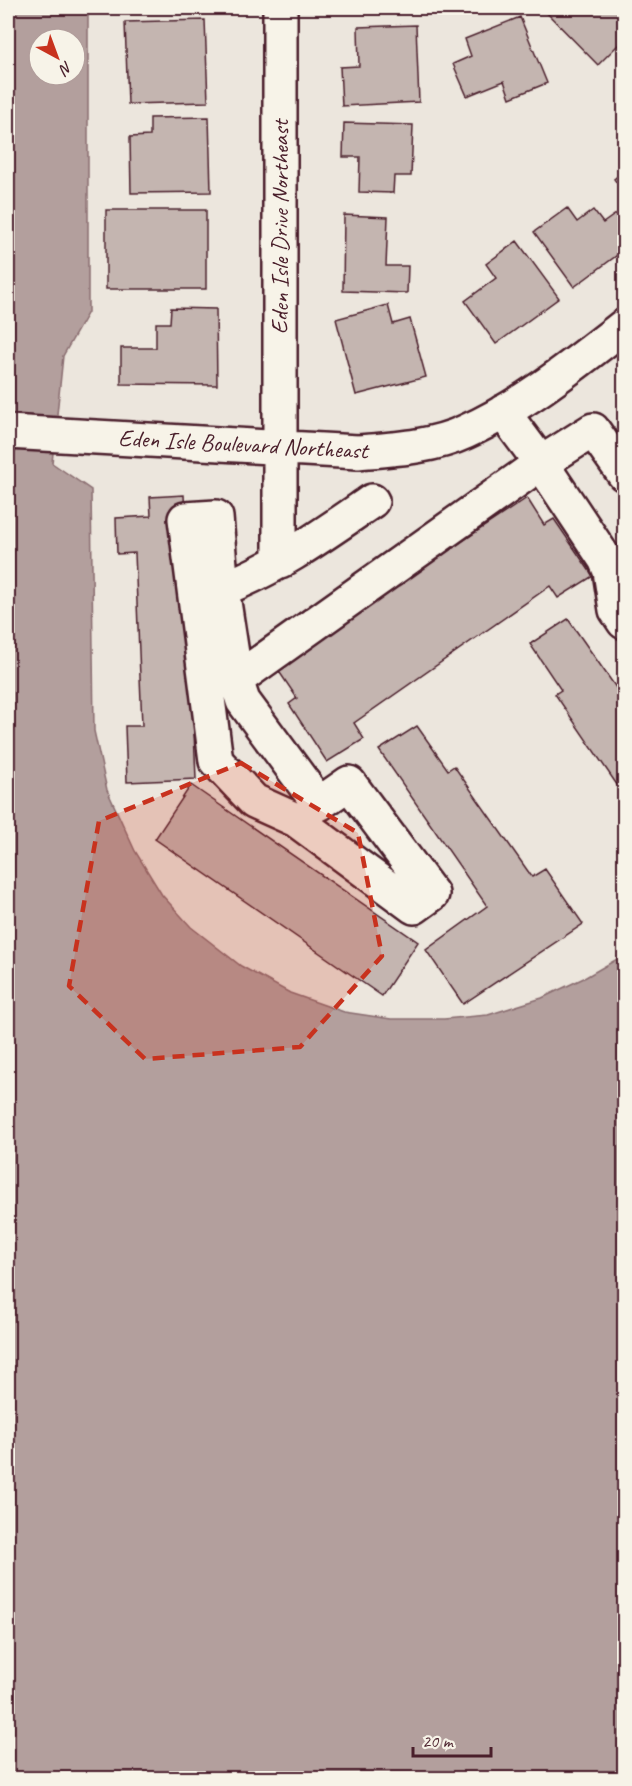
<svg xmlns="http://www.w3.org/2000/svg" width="632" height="1786" font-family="Caveat,sans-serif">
	<rect width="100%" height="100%" fill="#ece6dd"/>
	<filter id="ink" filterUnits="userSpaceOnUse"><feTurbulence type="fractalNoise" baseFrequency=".0167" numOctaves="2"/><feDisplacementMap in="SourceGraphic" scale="12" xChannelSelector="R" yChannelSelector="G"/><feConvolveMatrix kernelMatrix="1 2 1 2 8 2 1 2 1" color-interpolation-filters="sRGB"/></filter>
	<g filter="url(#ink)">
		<!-- water -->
		<path fill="#b39f9d" stroke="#896c6f" stroke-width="1.5" fill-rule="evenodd" d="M8 8H88V312L63 356 52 463 91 490 94 731 107 790 135 851 162 895 191 927 241 966 290 993 344 1012 391 1019H444L488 1015 542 998 586 977 624 955V1778H8ZM39 39H75V75H39Z"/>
		<!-- building -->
		<path fill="#c4b5b0" stroke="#4a1f2b" stroke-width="1.5" d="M542 8H624V39L598 65Z
			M520 17 547 83 510 98 504 81 467 96 453 64 471 56 465 39Z
			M205 20 208 102 128 104 125 22Z
			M416 25 419 102 342 106 340 67 359 66 358 27Z
			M209 117 211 192 131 193 130 137 150 136V118Z
			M344 123 413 125 411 176H394L393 193 359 192 360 157H343Z
			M624 171V193L614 179Z
			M567 208 577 222 593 210 603 223 620 211 624 218V250L574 287 534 232Z
			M106 210H206V289H106Z
			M344 215 388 217 386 266H408L407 293 343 291Z
			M517 241 559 298 496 344 465 301 496 278 486 264Z
			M388 305 393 324 410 319 426 377 356 395 336 319Z
			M171 308 216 309 217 385 121 384V348H156V323H170Z
			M184 495 196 779 127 782 125 726H142L135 553 117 554 116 518 151 516 150 497Z
			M527 498 544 525 554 519 593 576 558 598 550 586 354 723 364 739 327 762 289 704 297 698 278 670 299 657 296 652Z
			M568 619 624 699V795L555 694 561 690 530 644Z
			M417 726 448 770 454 766 532 877 545 869 583 924 463 1004 426 950 487 906 379 750Z
			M191 785 418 942 382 996 155 839Z"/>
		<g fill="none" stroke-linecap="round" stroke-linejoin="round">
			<defs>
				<path id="minor" d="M280 8V562
					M503 412 541 463 605 559 610 571 616 610 624 622
					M8 432 358 452C393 449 433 447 465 432 523 406 575 364 624 326
					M216 517 222 589 236 680 243 701 319 804 349 783 432 894 414 907 296 820 254 801 216 761 185 519Z
					M222 589C277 568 324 534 372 501
					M236 680 541 463 593 430 624 474"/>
			</defs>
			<!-- minor casing -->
			<use href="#minor" stroke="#4a1f2b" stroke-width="38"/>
			<!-- minor -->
			<use href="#minor" stroke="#f7f3e8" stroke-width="33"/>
		</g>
	</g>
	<!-- marked area -->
	<path fill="#c8321e" fill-opacity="0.2" stroke="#c8321e" stroke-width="4.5" stroke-dasharray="12 8" stroke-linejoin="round" d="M241 763 358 833 382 956 300 1047 145 1059 69 986 99 821Z"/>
	<g text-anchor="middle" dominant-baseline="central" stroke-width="5" stroke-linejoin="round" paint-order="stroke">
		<!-- street labels -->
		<g font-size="24" fill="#4a1f2b" stroke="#f7f3e8">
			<text transform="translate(280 227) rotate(-90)">Eden Isle Drive Northeast</text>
			<text transform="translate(243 444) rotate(3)">Eden Isle Boulevard Northeast</text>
		</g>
	</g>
	<!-- margin -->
	<rect width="632" height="1786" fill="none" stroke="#f7f3e8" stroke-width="30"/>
	<rect x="15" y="15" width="602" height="1756" fill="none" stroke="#4a1f2b" stroke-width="2" filter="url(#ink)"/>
	<!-- north arrow -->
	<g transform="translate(57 57) rotate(139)"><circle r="28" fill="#f7f3e8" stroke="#b29e9c" stroke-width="1.5"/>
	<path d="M0-4.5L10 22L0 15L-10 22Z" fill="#c8321e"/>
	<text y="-9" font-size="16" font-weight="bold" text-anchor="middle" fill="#4a1f2b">N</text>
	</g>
	<!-- scale -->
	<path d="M413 1747v9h78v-9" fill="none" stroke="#4a1f2b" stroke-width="3"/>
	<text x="422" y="1747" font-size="18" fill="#4a1f2b" stroke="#f7f3e8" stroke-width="4.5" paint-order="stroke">20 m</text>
</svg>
